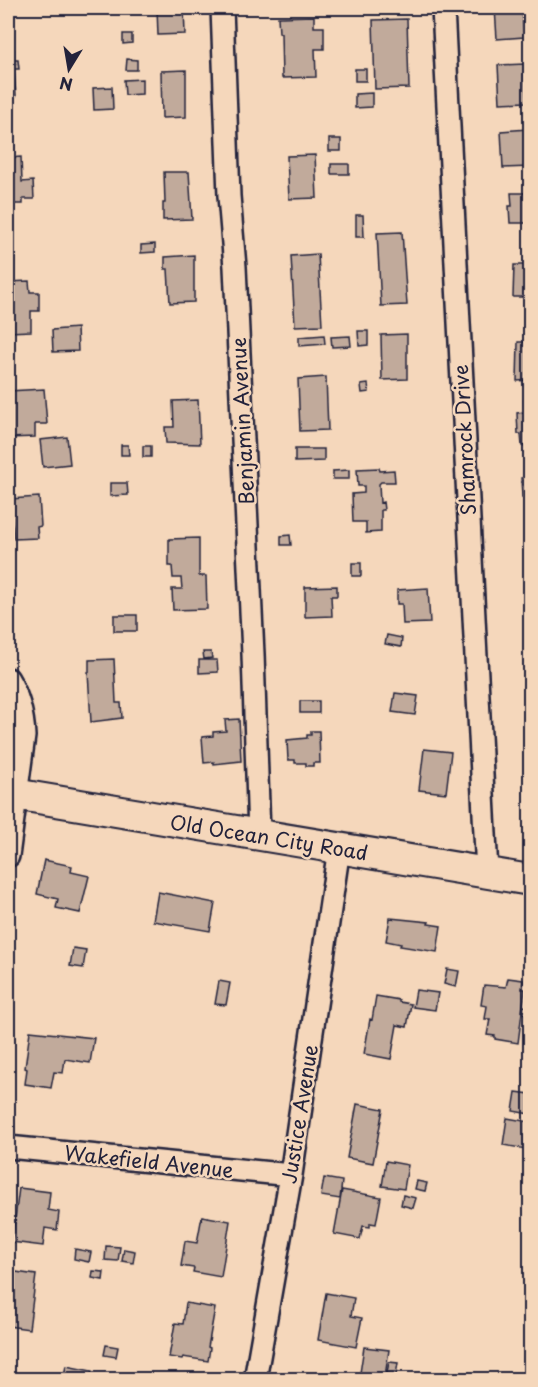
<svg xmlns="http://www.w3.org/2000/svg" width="538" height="1387" font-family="'Playpen Sans',sans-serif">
	<rect width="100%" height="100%" fill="#f5d7bb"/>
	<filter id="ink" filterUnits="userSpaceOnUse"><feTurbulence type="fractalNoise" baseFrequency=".0167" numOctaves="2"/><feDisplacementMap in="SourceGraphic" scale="12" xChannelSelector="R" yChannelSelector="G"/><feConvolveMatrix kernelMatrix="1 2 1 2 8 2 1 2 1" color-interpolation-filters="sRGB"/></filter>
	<g filter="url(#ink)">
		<!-- building -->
		<path fill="#c1aa9b" stroke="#22223b" stroke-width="1.5" d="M157 8H184L185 34 158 35Z
			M495 8H522L524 37 497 39Z
			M314 16V27H324V49H315L316 77 282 78 281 33H279L278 17Z
			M407 19 409 88 375 89 373 20Z
			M123 34H132V43L123 44Z
			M14 50V60H18L19 69H14L16 97H8V51Z
			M127 59 137 60V70H126Z
			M525 64 527 102 500 103 498 65Z
			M355 69H366V81H355Z
			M186 70V117L162 118 161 71Z
			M142 79V94L125 95 124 80Z
			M112 87 113 109 94 110 93 88Z
			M372 93V107L355 108V94Z
			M528 129 530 130V140H529L530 167 503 168 501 131Z
			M329 139H341V151H329Z
			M315 155 317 198 289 199 287 156Z
			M21 157 22 182 33 181 34 199H23V204H8V158Z
			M331 164H349V174H331Z
			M164 172H189L192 219 163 220V203H165Z
			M511 193H530V223H510L509 206H512Z
			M356 215H363L364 237H356Z
			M402 232 407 305 381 306 377 233Z
			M155 244V252L141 253V245Z
			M318 254 322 325 295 326 291 256Z
			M194 255V302L170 303 168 269H165V257Z
			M514 265H530V297H513Z
			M29 281 30 292H39V311H31V331L8 332V282Z
			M77 328 78 351 53 352 52 330Z
			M358 331H368V345L359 346Z
			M407 334V379L382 380 381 335Z
			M324 335 325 344 299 346V337Z
			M350 336 351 346 332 347 331 337Z
			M518 342H530V380L517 381Z
			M326 377 328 430 300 431 298 379Z
			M368 384 369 392 362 393 361 385Z
			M44 389 47 424H35V437L8 438V391Z
			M530 399V445L522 446 521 434H518L517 413 525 412 524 400Z
			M198 400 200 444 166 443 165 427H174L173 401Z
			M67 437 70 464 43 467 40 440Z
			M121 445H128L129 455H121Z
			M143 446H151V457H143Z
			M295 449H324V461L295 462Z
			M379 468 380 471 394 470 395 482H381L379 484 380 503 383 502 384 510H381V532L366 533V522H353L352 494 364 493V486H358L357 469Z
			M349 470V479H333V471Z
			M521 478H530V541L524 542V497H522Z
			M110 483H127L128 495 110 496Z
			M39 497 41 526 37 527 38 538 14 539 10 499Z
			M290 535 291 545H281V536Z
			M199 538V576H206L207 609 173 610 172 589H182L181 578H173L172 566H169V539Z
			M352 563H361V576H352Z
			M337 586V596H331L332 616 305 617V587Z
			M428 588 430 623 403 624 402 604H397V590Z
			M114 615H137V631H114Z
			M387 635 402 638 401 647 385 644Z
			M203 652H211L212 658 204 659Z
			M114 659 116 703H121L122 718 91 722 88 672H89V660Z
			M199 660H217L218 672 199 673Z
			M395 693 418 696 415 715 392 712Z
			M300 701H319V713H300Z
			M239 719 241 761 214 764V762L204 763 202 737 213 736V732L226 731 225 720Z
			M311 731H319L320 763H313V766H306V763H295V760H288L287 740 307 738V735H311Z
			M424 749 451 752 446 793 419 790Z
			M44 860 72 866 71 872 89 876 80 913 56 908 58 899 37 894Z
			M158 892 215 903 210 931 153 921Z
			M390 918 429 922 428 924 441 926 437 952 400 946 401 944 386 941Z
			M73 948 86 950 83 968 70 966Z
			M447 969 459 971 456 987 444 984Z
			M508 978 523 980 522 989H525L518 1043 495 1039V1036L487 1035 490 1019H485L487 1006 481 1005 484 985 506 987Z
			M219 981 230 983 226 1005 215 1004Z
			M416 990 438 993 435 1010 413 1007Z
			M376 996 399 1000V1002L411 1004 407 1027 397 1025 391 1059 364 1054 370 1019 372 1020Z
			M523 1006 530 1007V1014L522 1013Z
			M30 1031 94 1038 90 1063 65 1059 63 1073 54 1072 51 1088 25 1084 27 1069 25 1068Z
			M516 1092 530 1094V1114L513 1111Z
			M357 1104 383 1109 373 1163 347 1158Z
			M507 1118 530 1122 526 1149 503 1145Z
			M386 1161 408 1165 404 1189 382 1186Z
			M324 1178 342 1181 340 1199 321 1196Z
			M417 1181 427 1183 425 1191 415 1189Z
			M19 1188 50 1192 48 1210 59 1212 57 1230 45 1228 43 1246 12 1242Z
			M342 1190 381 1197 376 1224 370 1223V1227L363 1226 360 1239 334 1234Z
			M403 1195 416 1198 413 1208 401 1205Z
			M202 1216 230 1221 221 1277 193 1272 194 1268 181 1266 185 1241 197 1243Z
			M106 1246 120 1247 118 1261 105 1260Z
			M75 1249 91 1252 89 1262 74 1259Z
			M124 1249 135 1251 133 1263 122 1261Z
			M9 1271 36 1275 29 1329 8 1326Z
			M93 1271 104 1272 103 1280 92 1278Z
			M326 1293 354 1298 351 1316 362 1318 356 1347 318 1340Z
			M186 1303 215 1308 208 1347 210 1348 208 1361 183 1357 182 1359 169 1357 175 1323 183 1324Z
			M106 1345 118 1347 116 1357 104 1355Z
			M364 1347 389 1350 385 1376 360 1373Z
			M389 1362 398 1363 396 1375 387 1373Z
			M66 1366 92 1371 90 1380H63Z"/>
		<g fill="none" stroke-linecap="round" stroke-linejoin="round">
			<defs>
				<path id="street" d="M222 8 229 196 235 267 253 654 259 835
					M443 8 487 873
					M8 679C19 697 23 715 24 736L8 856
					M8 1147 291 1175
					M255 1380 291 1175 339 848"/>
				<path id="secondary" d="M8 793 530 880"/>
			</defs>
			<!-- street casing -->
			<use href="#street" stroke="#22223b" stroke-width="26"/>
			<!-- secondary casing -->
			<use href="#secondary" stroke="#22223b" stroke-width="34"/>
			<!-- street -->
			<use href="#street" stroke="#f5d7bb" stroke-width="21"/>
			<!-- secondary -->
			<use href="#secondary" stroke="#f5d7bb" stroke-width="30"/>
		</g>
	</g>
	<g text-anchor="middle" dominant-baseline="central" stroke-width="5" stroke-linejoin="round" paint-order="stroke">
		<!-- street labels -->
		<g font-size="20" fill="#22223b" stroke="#f5d7bb">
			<text transform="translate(242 421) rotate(-93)">Benjamin Avenue</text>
			<text transform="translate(464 440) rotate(-93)">Shamrock Drive</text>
			<text transform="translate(269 837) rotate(9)">Old Ocean City Road</text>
			<text transform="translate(299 1114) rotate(-81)">Justice Avenue</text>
			<text transform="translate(149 1161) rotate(6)">Wakefield Avenue</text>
		</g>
	</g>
	<!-- margin -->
	<rect width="538" height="1387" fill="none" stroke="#f5d7bb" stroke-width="30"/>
	<rect x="15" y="15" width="508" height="1357" fill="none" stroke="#22223b" stroke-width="2" filter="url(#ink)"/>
	<!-- north arrow -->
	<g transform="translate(69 69) rotate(191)" stroke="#f5d7bb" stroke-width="4.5" paint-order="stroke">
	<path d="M0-4.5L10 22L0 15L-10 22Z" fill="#22223b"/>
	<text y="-9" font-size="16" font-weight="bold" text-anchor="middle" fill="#22223b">N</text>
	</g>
</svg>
